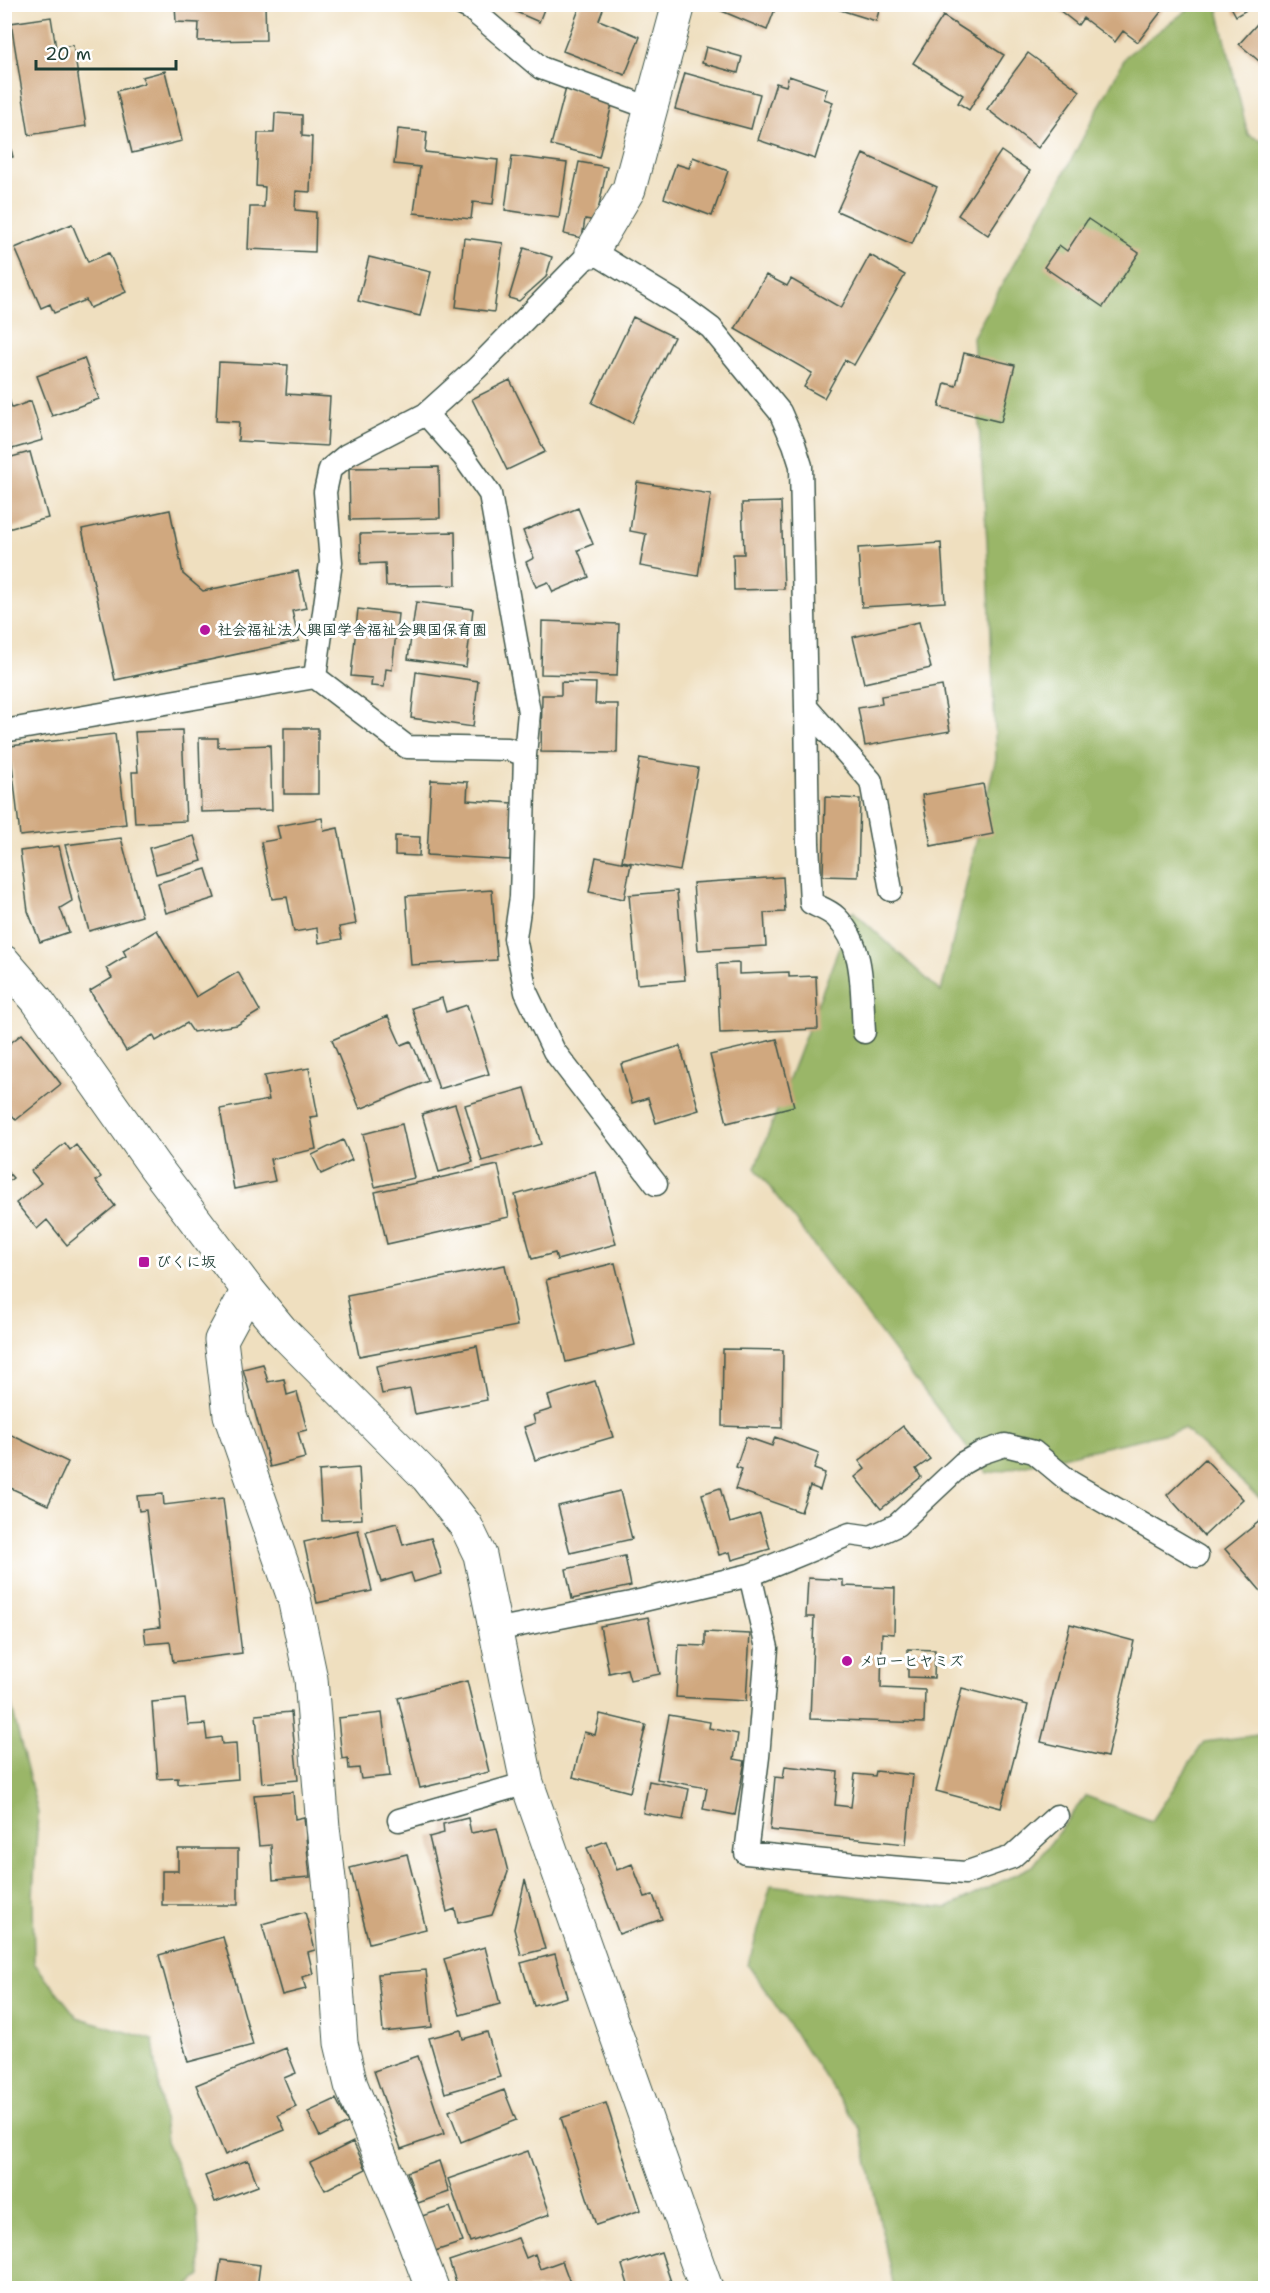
<svg xmlns="http://www.w3.org/2000/svg" width="1270" height="2293" font-family="'Shantell Sans','Klee One',sans-serif">
	<rect width="100%" height="100%" fill="#fff"/>
	<filter id="ink" filterUnits="userSpaceOnUse"><feTurbulence type="fractalNoise" baseFrequency=".0167" numOctaves="2"/><feDisplacementMap in="SourceGraphic" scale="12" xChannelSelector="R" yChannelSelector="G"/><feConvolveMatrix kernelMatrix="1 2 1 2 8 2 1 2 1" color-interpolation-filters="sRGB"/></filter>
	<filter id="wash" filterUnits="userSpaceOnUse"><feTurbulence type="fractalNoise" baseFrequency=".008" numOctaves="4" result="noise"/><feDisplacementMap in="SourceGraphic" scale="24" xChannelSelector="R" yChannelSelector="G"/><feGaussianBlur stdDeviation="1.35" result="paint"/><feColorMatrix in="noise" values="0 0 0 0 0 0 0 0 0 0 0 0 0 0 0 0 0 1.4 0 .05"/><feComposite in="paint" operator="in"/></filter>
	<g filter="url(#wash)">
		<rect width="100%" height="100%" fill="#efdfbf"/>
		<!-- forest -->
		<path fill="#9ab668" stroke="#5c7a4e" stroke-width="1.5" d="M1194 5H1217L1248 135 1266 142 1265 1503 1184 1429 987 1474 755 1168 853 911 941 992 996 758 987 541 973 337 1058 185 1126 56Z
			M5 1680 38 1813 33 1896 34 1963 77 2017 153 2040 166 2141 197 2213 201 2276 185 2288H5Z
			M1265 1734V2288H894L861 2130 748 1965 771 1885 947 1908 1033 1866 1086 1796 1152 1821 1204 1742Z"/>
		<g id="blocks">
			<!-- building -->
			<path fill="#d0a87f" d="M175 4H265L266 40 198 41 199 23 176 22Z
				M498 4H546L539 22Z
				M581 4H605L599 20 640 37 625 75 563 51Z
				M705 4H777L767 30Z
				M821 4H881L876 21Z
				M1055 4H1167L1138 42 1123 31 1115 42 1083 18 1078 25 1054 6Z
				M1230 5H1255L1236 16Z
				M1266 14V67L1239 44Z
				M943 16 1004 55 969 110 958 103 963 95 913 63Z
				M51 17 56 48 73 45 86 126 29 135 11 23Z
				M706 47 742 57 738 73 702 63Z
				M1028 53 1080 91 1038 148 987 109Z
				M165 71 182 141 132 153 117 91 145 83 142 77Z
				M685 73 760 94 751 129 675 109Z
				M789 76 827 89 824 99 833 102 815 159 758 140 776 83 786 86Z
				M566 88 613 100 599 157 551 145Z
				M275 113 302 115V136L312 137 310 192 296 191 295 210 316 212 315 252 248 249 250 207H264L265 187 256 186 258 133H274Z
				M4 123 13 157 4 159Z
				M398 129 427 132 425 152 498 160 493 204 473 202 471 219 414 213 420 167 394 164Z
				M1001 151 1030 171 988 235 958 215Z
				M863 154 937 187 912 244 837 211Z
				M512 156 567 163 559 218 505 210Z
				M693 157 728 171 712 216 664 198 676 164 689 168Z
				M579 162 607 167 596 221 585 219 582 238 564 234Z
				M1088 219 1139 253 1103 307 1044 267 1059 245 1067 251Z
				M72 224 88 262 109 253 126 292 90 308 86 300 54 313 50 304 41 308 15 248Z
				M464 238 503 243 494 312 456 307Z
				M524 248 552 257 546 277 519 301 509 298Z
				M870 255 905 275 854 365 845 360 824 398 804 387 812 373 735 329 766 275 787 286 791 279 841 308Z
				M369 257 431 272 420 316 358 301Z
				M633 317 674 337 632 423 592 403Z
				M964 353 1015 365 1001 422 939 407 945 383 956 386Z
				M84 358 99 399 52 416 37 376Z
				M219 362 288 365 286 394 330 397 327 446 238 441 239 422 216 421Z
				M510 380 545 452 507 470 472 399Z
				M7 393 12 408 31 401 43 440 12 449 9 440 4 442V394Z
				M30 452 48 518 4 530V459Z
				M439 467 440 518 350 520 349 468Z
				M637 482 711 494 698 576 640 566 646 534 630 531Z
				M781 502 784 589 734 590 733 554H744L742 503Z
				M578 508 593 544 578 550 589 577 553 592 548 582 536 587 526 562 534 558 523 531Z
				M170 510 183 574 203 591 298 571 306 608 292 611 299 641 115 680 82 529Z
				M455 532 456 585 386 586 385 563 361 564 360 534Z
				M941 543 945 602 862 607 858 548Z
				M416 602 473 609 466 667 408 659Z
				M358 609 398 614 392 670 386 669 384 687 371 686 372 678 351 676Z
				M542 621 619 624 617 676 541 674Z
				M919 622 931 668 864 683 853 637Z
				M416 672 478 681 473 727 411 718Z
				M561 682 596 683 595 704H618L617 753 541 752 542 695H561Z
				M942 686 950 731 865 746 858 708 882 704 881 696Z
				M284 728H318V794H284Z
				M182 730 186 821 135 823 132 772H138L135 732Z
				M115 734 126 824 20 836 10 746Z
				M199 738H218V747L270 745 272 810 201 812Z
				M640 758 698 768 680 871 622 861Z
				M431 780 468 782 467 800 513 803 510 860 427 855Z
				M983 784 993 834 931 846 922 795Z
				M825 797 860 799 858 877 823 876Z
				M322 818 324 831 338 828 356 924 339 927 342 939 319 943 317 928 294 932 287 897 272 899 261 842 280 839 277 826Z
				M194 836 202 861 156 874 149 848Z
				M395 836 420 837 419 856 395 855Z
				M121 838 142 916 89 931 65 845Z
				M59 846 72 901 60 908 69 932 40 942 28 911 20 851Z
				M596 857 631 864 624 899 589 892Z
				M206 869 215 898 166 913 158 883Z
				M783 877 785 912 764 913 766 946 698 950 693 883Z
				M492 890 497 960 411 965 406 896Z
				M677 891 685 980 637 984 629 895Z
				M157 930 196 997 238 972 260 1011 237 1025 193 1032 187 1023 156 1041 153 1035 126 1051 90 991 112 978 106 968 126 956 123 950Z
				M739 963V974L789 972V977L816 976 818 1029 720 1033 717 964Z
				M442 998 446 1012 467 1005 489 1074 439 1089 412 1008Z
				M388 1016 401 1045 411 1041 428 1081 360 1109 332 1040Z
				M22 1034 61 1084 16 1120 4 1105V1048Z
				M777 1039 794 1106 727 1123 710 1055Z
				M680 1046 699 1110 656 1123 648 1098 632 1103 621 1064Z
				M309 1068 318 1116 310 1117 316 1149 270 1159 275 1181 234 1189 220 1109 269 1100 264 1076Z
				M525 1088 541 1144 482 1161 465 1105Z
				M455 1104 473 1162 439 1172 422 1114Z
				M402 1124 414 1178 375 1187 363 1134Z
				M343 1140 352 1160 321 1174 312 1155Z
				M65 1143 70 1150 76 1145 101 1177 96 1181 115 1206 67 1245 47 1220 37 1229 16 1203 41 1183 31 1171Z
				M498 1165 509 1217 387 1244 375 1192Z
				M4 1168 13 1178 4 1185Z
				M596 1172 616 1244 557 1260 555 1253 532 1259 515 1195Z
				M615 1263 635 1345 566 1362 546 1280Z
				M505 1265 517 1326 359 1356 347 1296Z
				M477 1346 487 1400 415 1414 410 1389 382 1394 376 1366Z
				M723 1349 783 1350 782 1428 722 1426Z
				M263 1364 268 1382 284 1379 287 1395 297 1392 307 1430 298 1432 305 1458 270 1467 243 1369Z
				M595 1381 613 1437 535 1460 524 1427 535 1423 533 1415 552 1409 548 1396Z
				M903 1426 930 1459 916 1469 921 1477 881 1509 855 1477 865 1469 859 1461Z
				M9 1434 68 1462 48 1505 4 1485V1444Z
				M746 1437 772 1446 775 1437 819 1453 814 1469 825 1473 820 1490 810 1486 801 1512 735 1489 742 1469 736 1467Z
				M1205 1459 1243 1499 1204 1536 1167 1495Z
				M359 1468 362 1519 322 1521 319 1471Z
				M720 1488 730 1523 760 1514 770 1549 732 1560 730 1552 719 1555 702 1494Z
				M620 1491 632 1539 570 1553 558 1506Z
				M163 1494 164 1505 223 1498 242 1653 173 1662 170 1642 146 1644 144 1629 160 1627 146 1510 139 1511 137 1496Z
				M1266 1516V1597L1225 1549Z
				M397 1523 403 1545 431 1538 442 1574 414 1582 411 1573 381 1582 366 1531Z
				M358 1530 372 1591 317 1603 304 1542Z
				M625 1556 631 1586 572 1599 566 1569Z
				M808 1578 843 1580V1586L895 1588 894 1634 882 1633 881 1688 925 1690 924 1723 810 1719 814 1617H806Z
				M648 1617 660 1674 630 1680 627 1669 609 1673 600 1626Z
				M1070 1624 1134 1641 1107 1757 1041 1742Z
				M705 1632 750 1634 746 1701 676 1697 679 1645 705 1646Z
				M908 1649 935 1650 934 1678 908 1677Z
				M467 1681 489 1772 420 1788 398 1698Z
				M962 1688 1028 1705 1001 1808 936 1791Z
				M185 1699 188 1725 205 1724 207 1739 221 1737 222 1744 236 1743 238 1779 178 1784V1778L158 1779 152 1702Z
				M291 1712 298 1780 262 1783 256 1715Z
				M382 1713 390 1776 361 1779 359 1768 349 1769 348 1758 342 1759 338 1718Z
				M600 1714 646 1725 630 1792 573 1777 584 1732 595 1735Z
				M669 1715 710 1722 709 1728 738 1734 734 1759 745 1761 735 1815 703 1809 707 1788 657 1779Z
				M785 1766 838 1772 835 1805 851 1807 855 1774 875 1776 876 1771 913 1775 906 1844 770 1830 775 1777 783 1778Z
				M649 1781 689 1789 683 1820 643 1813Z
				M293 1792 295 1819 304 1817 310 1877 273 1880 271 1845 259 1846 254 1795Z
				M468 1818 471 1833 497 1828 508 1872 492 1915 458 1923 455 1909 447 1912 429 1837 444 1833 443 1824Z
				M606 1841 617 1870 632 1864 645 1897 653 1895 662 1919 619 1934 587 1848Z
				M178 1849H238V1905H162V1871H178Z
				M407 1854 426 1929 369 1943 350 1868Z
				M525 1880 545 1949 521 1955 514 1929Z
				M305 1912 315 1950 308 1952 313 1974 302 1977 306 1989 282 1995 262 1924Z
				M223 1937 253 2045 188 2062 159 1955Z
				M485 1947 500 2004 460 2015 444 1959Z
				M555 1954 567 1997 534 2006 521 1963Z
				M426 1970 432 2027 383 2032 378 1974Z
				M461 2030 463 2039 487 2032 500 2077 445 2093 429 2038Z
				M286 2048 296 2073 284 2078 296 2107 278 2115 285 2130 225 2155 196 2085Z
				M418 2056 444 2134 401 2149 374 2071Z
				M504 2090 516 2120 461 2142 449 2111Z
				M336 2099 348 2123 320 2137 308 2112Z
				M606 2103 641 2210 596 2225 561 2118Z
				M353 2142 366 2169 325 2190 310 2163Z
				M528 2151 550 2214 470 2242 448 2179Z
				M248 2160 258 2186 215 2202 205 2176Z
				M439 2161 449 2192 418 2203 407 2172Z
				M450 2207 463 2242 435 2251 422 2216Z
				M518 2238 526 2258 535 2254 540 2269 562 2261 572 2288H458L449 2261Z
				M661 2252 673 2288H629L622 2265Z
				M221 2260 260 2265 257 2288H217Z"/>
		</g>
	</g>
	<g filter="url(#ink)">
		<use href="#blocks" fill-opacity="0" stroke="#3e5549" stroke-width="1.5"/>
		<g fill="none" stroke-linecap="round" stroke-linejoin="round">
			<defs>
				<path id="service" d="M461 4 471 9 541 68 650 108
					M315 677 407 747 508 749 525 755 529 712 490 494 464 457 426 414
					M806 707 808 843 811 903C819 907 830 911 836 917 866 947 861 992 864 1032
					M4 731 315 677 331 562 325 492 330 469 347 455 426 414 477 368 592 251 680 305 711 328 780 412 794 444 801 466 806 707 871 781 891 890
					M525 755 521 897 515 938 526 992 554 1051 656 1184
					M750 1575 767 1648 758 1757 746 1853 864 1865 965 1873 1012 1857 1057 1816
					M495 1630 631 1603 750 1575 850 1534 871 1537 897 1525 963 1463 981 1453 1005 1445 1034 1452 1070 1482 1197 1556
					M399 1820 527 1783"/>
				<path id="minor" d="M592 251 629 189 679 4
					M248 1290 221 1340 230 1415 294 1598 311 1679 323 1827 330 1888 341 2043 351 2085 408 2224 432 2288"/>
				<path id="tertiary" d="M4 962 37 1000 155 1167 248 1290 281 1330 427 1477 466 1526 480 1555 527 1783 706 2288"/>
			</defs>
			<!-- service casing -->
			<use href="#service" stroke="#3e5549" stroke-width="25"/>
			<!-- minor casing -->
			<use href="#minor" stroke="#3e5549" stroke-width="35"/>
			<!-- tertiary casing -->
			<use href="#tertiary" stroke="#3e5549" stroke-width="35"/>
			<!-- service -->
			<use href="#service" stroke="#fff" stroke-width="22"/>
			<!-- minor -->
			<use href="#minor" stroke="#fff" stroke-width="33"/>
			<!-- tertiary -->
			<use href="#tertiary" stroke="#fff" stroke-width="33"/>
		</g>
	</g>
	<!-- markers -->
	<g fill="#b5179e" stroke="#fff" stroke-width="2">
		<circle cx="205" cy="630" r="6"/>
		<rect x="138" y="1256" width="12" height="12" rx="3"/>
		<circle cx="847" cy="1661" r="6"/>
	</g>
	<g text-anchor="middle" dominant-baseline="central" stroke-width="6" stroke-linejoin="round" paint-order="stroke">
		<!-- poi labels -->
		<g font-size="15" font-weight="bold" fill="#1f3d34" stroke="#fff" text-anchor="start">
			<text x="217" y="630">社会福祉法人興国学舎福祉会興国保育園</text>
			<text x="156" y="1262">びくに坂</text>
			<text x="859" y="1661">メローヒヤミズ</text>
		</g>
	</g>
	<!-- margin -->
	<rect width="1270" height="2293" fill="none" stroke="#fff" stroke-width="24"/>
	<!-- scale -->
	<path d="M36 60v9h140v-9" fill="none" stroke="#1f3d34" stroke-width="3"/>
	<text x="45" y="60" font-size="18" fill="#1f3d34" stroke="#ffffff" stroke-width="4.5" paint-order="stroke">20 m</text>
</svg>
